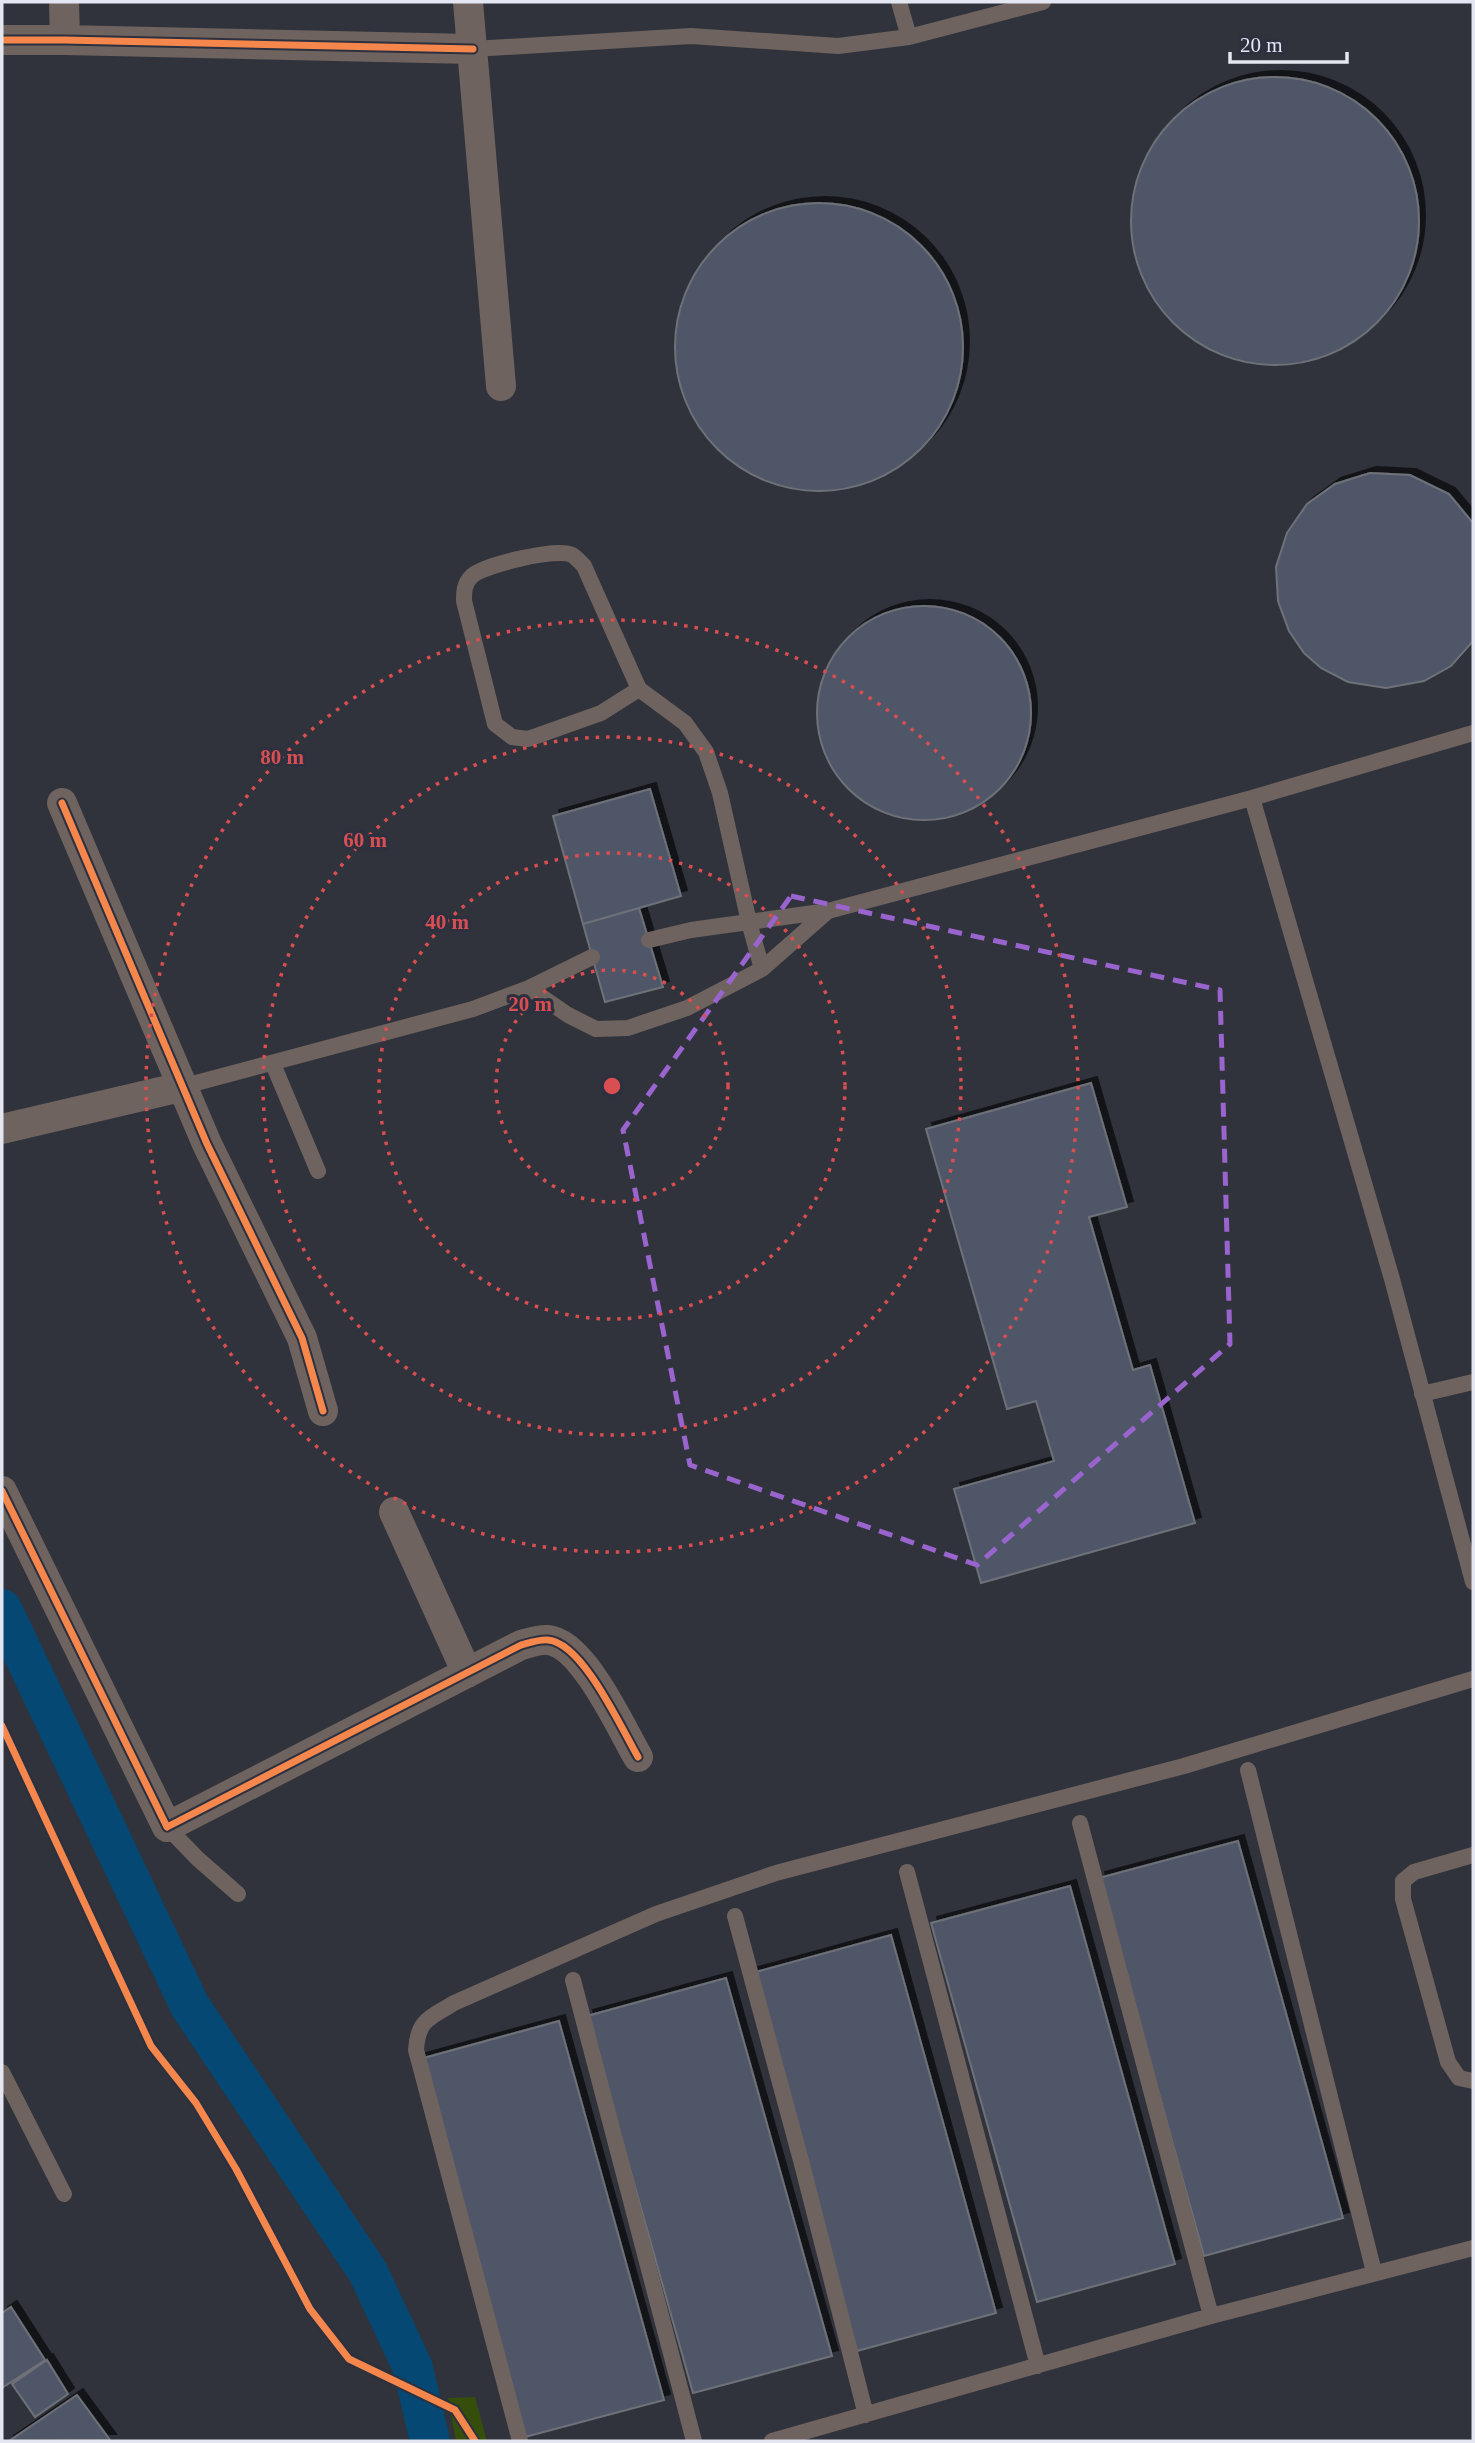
<svg xmlns="http://www.w3.org/2000/svg" width="1475" height="2443" font-family="'Times New Roman',serif">
	<defs>
		<filter id="shadow"><feDropShadow dx="6" dy="-6" stdDeviation="0" flood-color="#0009"/></filter>
	</defs>
	<rect width="100%" height="100%" fill="#30333b"/>
	<!-- green -->
	<path fill="#364e0b" d="M475 2397 487 2441H456L448 2398Z"/>
	<g fill="none" stroke-linecap="round" stroke-linejoin="round">
		<!-- canal -->
		<path stroke="#044873" stroke-width="40" d="M2 1609 190 2006 368 2272 413 2368 430 2441"/>
	</g>
	<!-- building -->
	<path fill="#505668" stroke="#6e7178" stroke-width="2" filter="url(#shadow)" d="M1131 221a144 144 0 1 1 288 0a144 144 0 1 1-288 0Z
		M675 347a144 144 0 1 1 288 0a144 144 0 1 1-288 0Z
		M1370 473 1410 475 1449 494 1473 523V641L1451 666 1424 681 1386 688 1348 682 1321 668 1304 653 1289 631 1278 601 1276 567 1287 533 1307 504 1335 484Z
		M817 713a107 107 0 1 1 214 0a107 107 0 1 1-214 0Z
		M650 789 681 896 583 924 553 816Z
		M639 908 663 987 605 1002 583 924Z
		M1091 1083 1127 1207 1089 1217 1133 1370 1150 1365 1195 1523 981 1583 954 1489 1054 1461 1036 1401 1007 1409 926 1129Z
		M1238 1841 1343 2218 1204 2256 1099 1878Z
		M1070 1886 1175 2264 1037 2302 931 1923Z
		M891 1935 996 2313 857 2351 752 1973Z
		M726 1978 832 2356 693 2393 587 2016Z
		M559 2021 664 2400 525 2437 420 2059Z
		M11 2307 45 2360 2 2388V2313Z
		M47 2360 68 2394 35 2417 12 2384Z
		M77 2395 110 2440 9 2441Z"/>
	<g fill="none" stroke-linecap="round" stroke-linejoin="round">
		<!-- lane -->
		<path stroke="#6e635f" stroke-width="16" d="M899 2 909 37
			M473 49 691 36 838 46 909 37 1043 2
			M639 689 601 713 528 739 512 737 495 724 464 601C464 592 464 583 472 576 484 565 558 547 572 555 576 557 581 563 584 566L639 689 685 723 706 752 720 793 749 922 762 969
			M1252 798 1392 1279 1473 1582
			M649 940 691 930 828 911 1252 798 1473 733
			M529 988 568 1015 596 1029 628 1028 687 1008 762 969 828 911
			M273 1064 318 1171
			M181 1087 473 1009 529 988 592 957
			M1422 1394 1473 1382
			M1248 1770 1374 2272
			M1080 1823 1211 2316
			M167 1827 198 1859 238 1894
			M1473 1855 1414 1872 1403 1881V1899L1448 2062 1459 2078 1473 2081
			M907 1872 1038 2366
			M735 1916 803 2168 866 2415
			M573 1980 694 2441
			M2 2072 64 2194
			M520 2441 416 2050C418 2019 430 2018 454 2003L656 1914 776 1873 1184 1766 1473 1679
			M772 2441 1211 2316 1473 2248"/>
		<!-- street -->
		<path stroke="#6e635f" stroke-width="30" d="M64 2 65 40
			M468 2 501 386
			M2 40H65L473 49
			M62 803 207 1144 302 1338 323 1411
			M2 1129 181 1087
			M2 1491 167 1827 521 1645C529 1643 540 1639 548 1640 583 1643 621 1728 638 1757
			M394 1512 467 1673"/>
		<defs>
			<path id="cycleway" d="M2 40H65L473 49
				M62 803 207 1144 302 1338 323 1411
				M2 1491 167 1827 521 1645C529 1643 540 1639 548 1640 583 1643 621 1728 638 1757
				M2 1726 151 2046 196 2103 236 2169 310 2309 349 2359 455 2410 475 2441"/>
		</defs>
		<!-- cycleway casing -->
		<use href="#cycleway" stroke="#2c303f" stroke-width="11"/>
		<!-- cycleway -->
		<use href="#cycleway" stroke="#f5874c" stroke-width="7"/>
	</g>
	<!-- marked area -->
	<path fill="none" stroke="#9a64ce" stroke-width="5" stroke-dasharray="14 9" stroke-linejoin="round" d="M791 896 1220 990 1230 1344 977 1565 690 1465 623 1130Z"/>
	<!-- distance rings -->
	<g fill="none" stroke="#d94e50" stroke-width="3.5" stroke-dasharray="3.5 7">
		<circle cx="612" cy="1086" r="116"/>
		<circle cx="612" cy="1086" r="233"/>
		<circle cx="612" cy="1086" r="349"/>
		<circle cx="612" cy="1086" r="466"/>
	</g>
	<circle cx="612" cy="1086" r="10" fill="#d94e50" stroke="#2c303f" stroke-width="3.5"/>
	<g font-size="21" text-anchor="middle" font-weight="bold" fill="#d94e50" stroke="#2c303f" stroke-width="6" stroke-linejoin="round" paint-order="stroke">
		<text x="282" y="764">80 m</text>
		<text x="365" y="847">60 m</text>
		<text x="447" y="929">40 m</text>
		<text x="530" y="1011">20 m</text>
	</g>
	<!-- border -->
	<rect width="1475" height="2443" fill="none" stroke="#e4e7f1" stroke-width="7"/>
	<!-- scale -->
	<path d="M1230 52v10h117v-10" fill="none" stroke="#e4e7f1" stroke-width="3.5"/>
	<text x="1240" y="52" font-size="21" fill="#e4e7f1" stroke="#2c303f" stroke-width="5" paint-order="stroke">20 m</text>
</svg>
